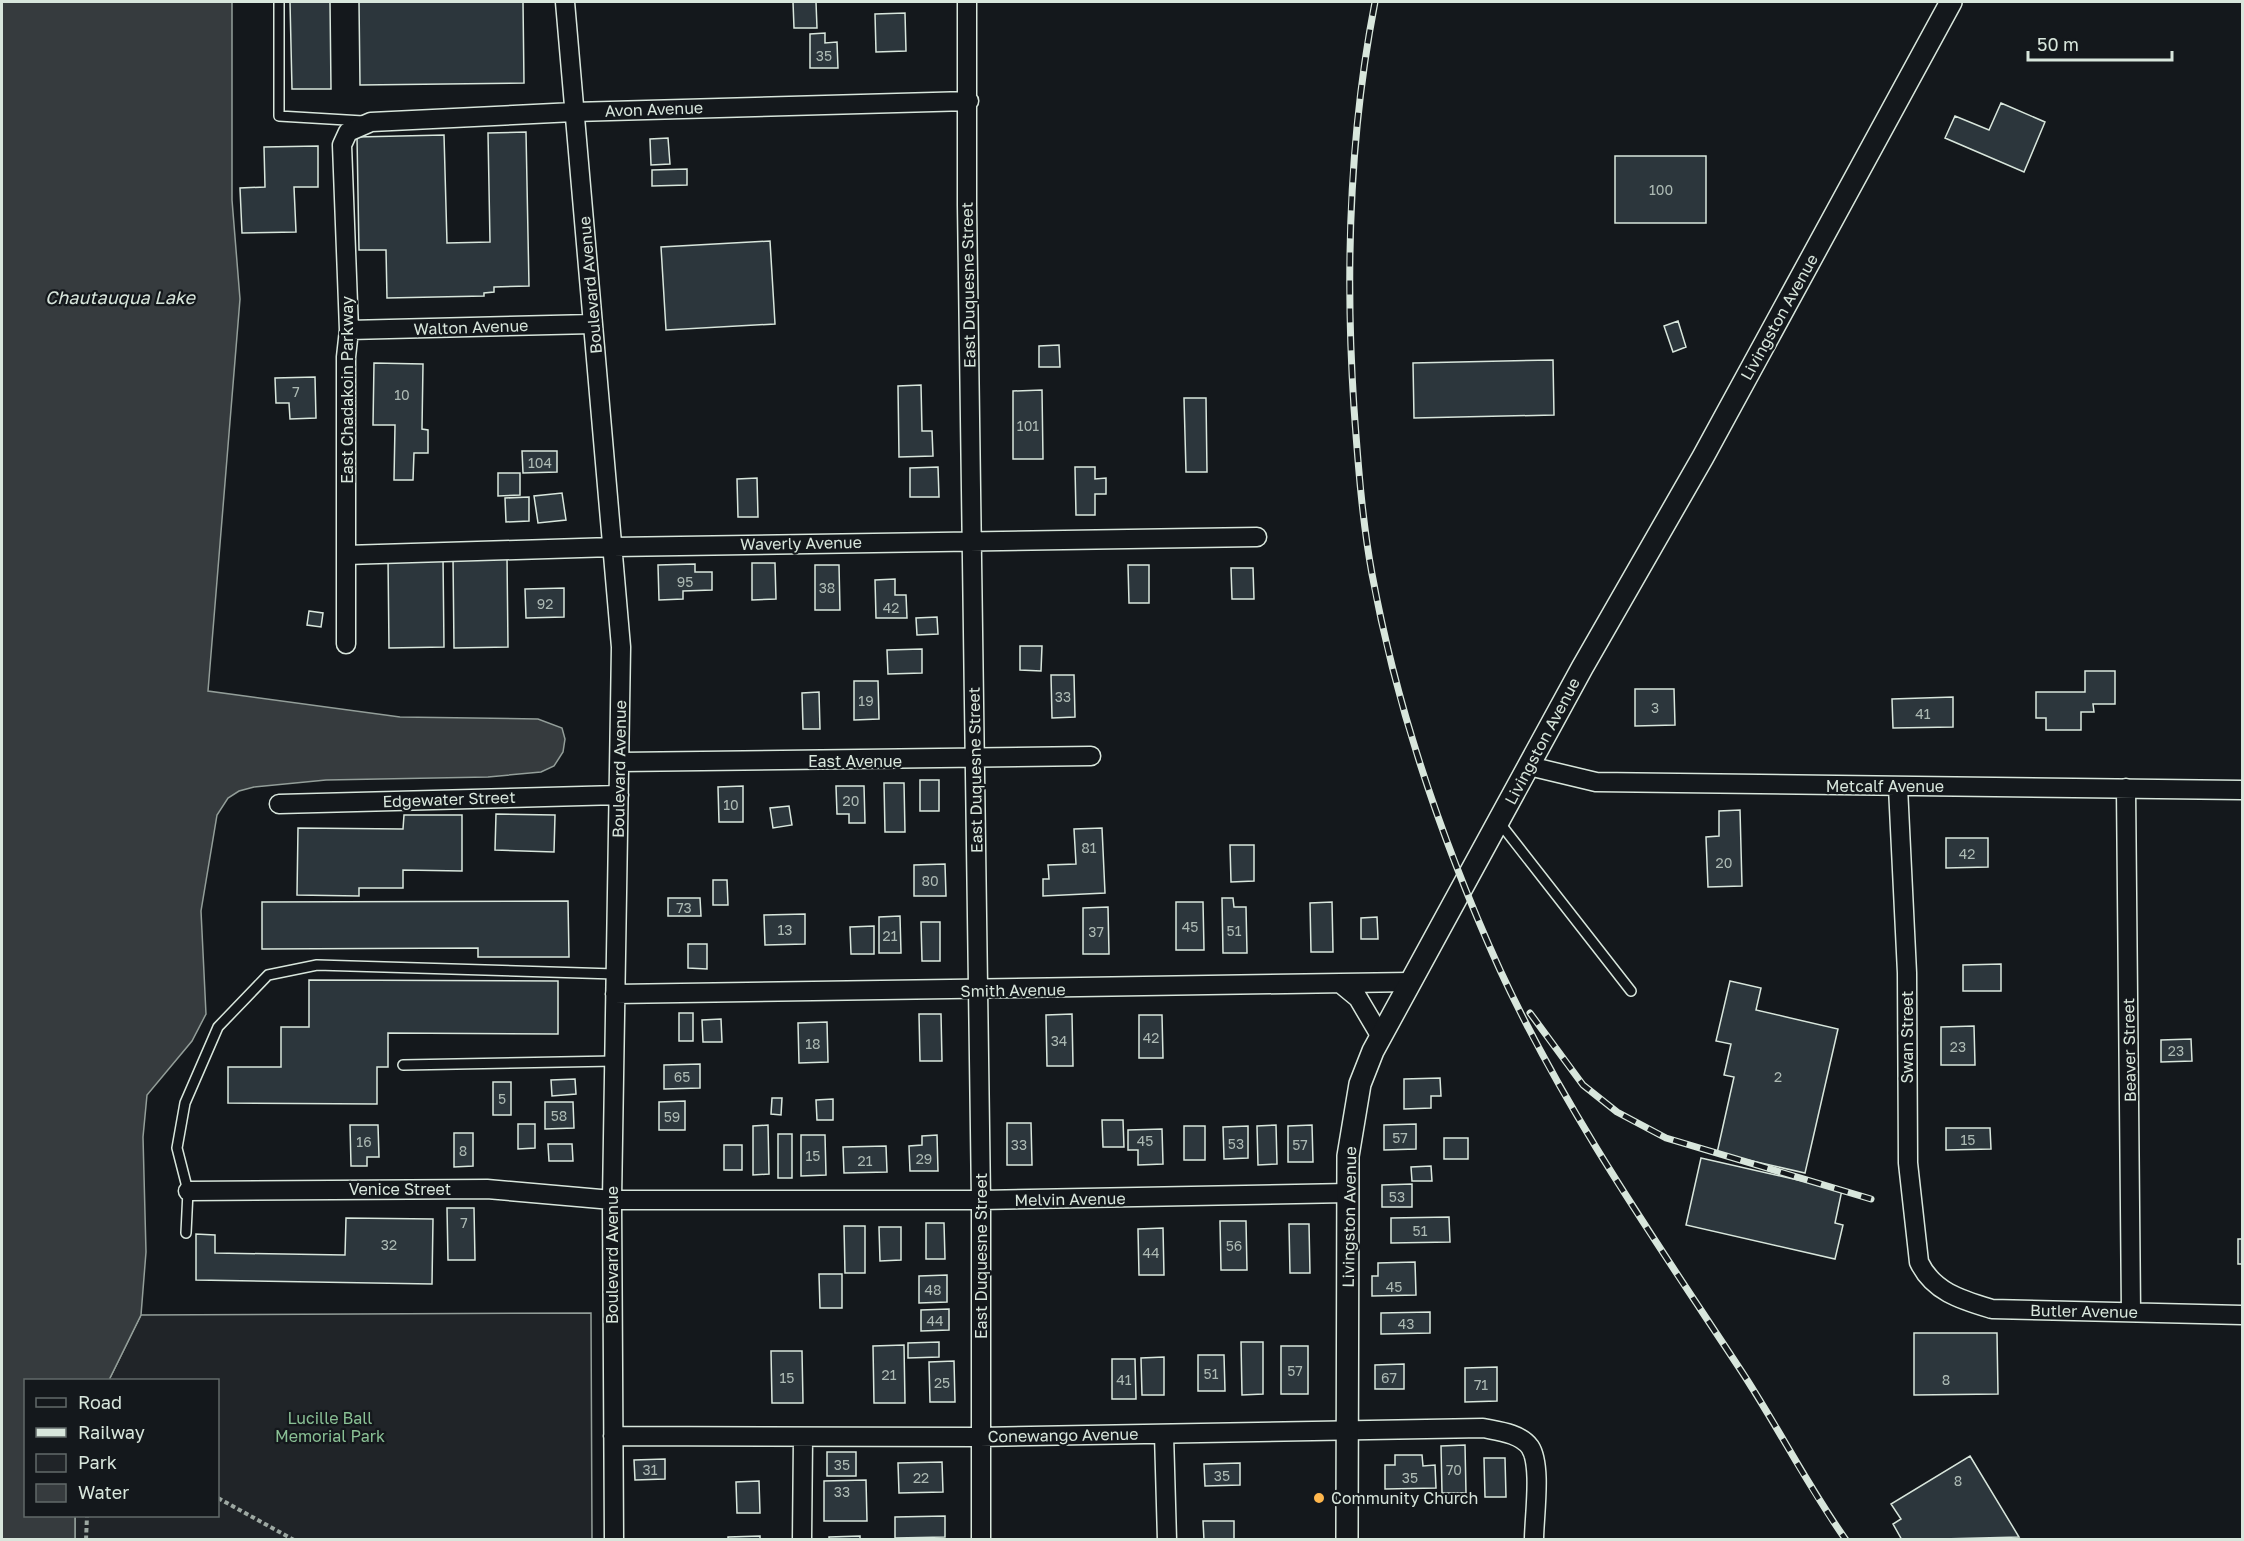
<svg xmlns="http://www.w3.org/2000/svg" width="2244" height="1541" font-family="'Golos Text',sans-serif">
	<rect width="100%" height="100%" fill="#14181c"/>
	<!-- green -->
	<path fill="#202428" stroke="#939e99" stroke-width="1.5" d="M591 1313 592 1539 75 1540V1516H218V1380H109L141 1315Z"/>
	<!-- water -->
	<path fill="#363b3e" stroke="#939e99" stroke-width="1.5" d="M2 2H232V200L240 299 208 691 400 717 538 719 562 728 565 739 563 752 554 766 541 772 488 777 326 780 254 787 239 791 228 798 217 815 201 911 206 1014 192 1041 147 1095 143 1137 146 1252 141 1315 109 1380H26V1516H75V1540L2 1539Z"/>
	<!-- building -->
	<path fill="#2c363c" stroke="#d8e6dc" stroke-width="1.5" d="M290 2H330L331 89H292Z
		M359 2H523L524 83 360 85Z
		M793 2H816L817 28H794Z
		M905 13 906 51 876 52 875 14Z
		M825 33V43L837 42 838 68H810V34Z
		M2001 103 2045 122 2024 172 1945 138 1955 116 1989 130Z
		M526 132 529 286 494 287V292L484 293V296L387 298 386 250H359L357 137 444 135 447 243 490 242 488 133Z
		M668 138 670 164 651 165 650 139Z
		M318 146V187H294L296 232 242 233 240 188 265 187 264 147Z
		M1615 156H1706V223H1615Z
		M687 169V185L652 186V170Z
		M770 241 775 324 666 330 661 247Z
		M1678 321 1686 347 1673 352 1664 326Z
		M1059 345 1060 367H1039V346Z
		M1553 360 1554 415 1414 418 1413 363Z
		M374 363 423 364 422 429 428 430V453H414L413 480H394L395 425H373Z
		M315 377 316 418 290 419 289 403H276L275 378Z
		M921 385 922 431H932L933 456 899 457 898 386Z
		M1042 390 1043 459H1013V391Z
		M1184 398H1206L1207 472H1186Z
		M522 451H557V472L523 473Z
		M938 467 939 497H910V468Z
		M1075 467H1095V479L1106 478V494H1095V515H1076Z
		M498 473H520V495L498 496Z
		M757 478 758 517H738L737 479Z
		M562 493 566 520 538 523 534 496Z
		M529 497V521L506 522 505 498Z
		M443 557 444 647 389 648 388 558Z
		M507 557 508 647 454 648 453 558Z
		M752 563H775L776 599 752 600Z
		M695 564V572H712V590L683 591V599L659 600 658 565Z
		M815 565H839L840 610H815Z
		M1128 565H1149V603H1129Z
		M1231 568H1253L1254 599H1232Z
		M895 579V595H906L907 618H876L875 580Z
		M564 588V617L526 618 525 589Z
		M309 611 323 613 321 627 307 625Z
		M937 617 938 634 917 635 916 618Z
		M1020 646H1042L1041 671 1020 670Z
		M922 649V673L888 674 887 650Z
		M2085 671H2115V704H2093L2094 712H2081V730H2046V718H2036V692H2085Z
		M1051 675H1074L1075 717 1052 718Z
		M854 681H878L879 719 854 720Z
		M1635 689H1674L1675 725 1635 726Z
		M819 692 820 729H803L802 693Z
		M1953 697V727L1893 728 1892 699Z
		M920 780H939V811H920Z
		M884 783H904L905 832H885Z
		M743 786V822H719L718 787Z
		M836 786H864L865 823H849V814H837Z
		M789 806 792 825 773 828 770 808Z
		M1740 810 1742 886 1708 887 1706 837 1719 836V811Z
		M496 814 555 815 554 852 495 850Z
		M404 815H462V871L403 870V888H359V896L297 895 298 828 403 829Z
		M1102 828 1105 893 1043 896V879H1049L1048 865 1076 864 1074 829Z
		M1946 838H1988V867L1946 868Z
		M1230 845H1254V881L1231 882Z
		M945 864 946 896H914V865Z
		M713 880H727L728 905H713Z
		M668 898H700L701 916H668Z
		M1222 898H1233L1234 907H1246L1247 953H1223Z
		M568 901 569 957H478V948L262 949V902Z
		M1176 902H1203L1204 950H1176Z
		M1332 902 1333 952H1311L1310 903Z
		M1108 907 1109 954H1083V908Z
		M805 914V944L765 945 764 915Z
		M900 916 901 953H879V917Z
		M1377 917 1378 939H1361V918Z
		M921 922H940V961H922Z
		M874 926V954H851L850 927Z
		M688 944H707V969L688 968Z
		M2001 964V991H1963V965Z
		M309 980 558 981V1034L388 1033V1067H377V1104L228 1103V1067H281V1027H309Z
		M1730 981 1761 988 1756 1010 1838 1029 1805 1173 1717 1153 1734 1077 1724 1075 1731 1044 1716 1041Z
		M679 1013H693V1041H679Z
		M919 1014H941L942 1061H920Z
		M1072 1014 1073 1066H1047L1046 1015Z
		M1139 1015H1162L1163 1058H1139Z
		M721 1019 722 1042H703L702 1020Z
		M827 1022 828 1062 799 1063 798 1023Z
		M1974 1026 1975 1065H1941V1027Z
		M2191 1039 2192 1061 2161 1062V1040Z
		M700 1064V1088L664 1089V1065Z
		M1440 1078 1441 1096H1431V1108L1404 1109V1079Z
		M575 1079 576 1094 552 1096 551 1080Z
		M493 1082H511V1115H493Z
		M772 1098H782L781 1115 771 1114Z
		M833 1099V1120H817L816 1100Z
		M685 1101V1130H659V1102Z
		M545 1102H573L574 1128 545 1129Z
		M1102 1120H1123L1124 1147H1103Z
		M1007 1123H1031L1032 1165H1007Z
		M518 1124H535V1148L518 1149Z
		M1416 1124V1149L1384 1150V1125Z
		M350 1125H378L379 1157H367V1166H351Z
		M768 1125 769 1174 753 1175V1126Z
		M1276 1125 1277 1164 1258 1165 1257 1126Z
		M1312 1125 1313 1162H1288V1126Z
		M1184 1126H1205V1160H1184Z
		M1248 1126V1158L1224 1159 1223 1127Z
		M1946 1128H1990L1991 1149 1946 1150Z
		M1162 1129 1163 1164 1138 1165V1150H1128V1130Z
		M454 1133H473V1166L454 1167Z
		M778 1134H792V1178H778Z
		M801 1135H825L826 1175 801 1176Z
		M937 1135 938 1171H910L909 1146 922 1145V1136Z
		M1444 1138H1468V1159H1444Z
		M548 1144H572L573 1161H549Z
		M724 1145H742V1170H724Z
		M886 1146 887 1172 844 1173 843 1147Z
		M1701 1158 1842 1190 1835 1223 1843 1225 1835 1259 1686 1225Z
		M1431 1166 1432 1181H1412L1411 1167Z
		M1412 1184V1207H1382V1185Z
		M447 1208H474L475 1260H448Z
		M1449 1217 1450 1242 1391 1243V1218Z
		M346 1218 433 1219 432 1284 196 1280V1234L215 1235V1253L345 1255Z
		M1220 1221H1246L1247 1270H1221Z
		M926 1223H944L945 1259H926Z
		M1289 1224H1309L1310 1273H1290Z
		M844 1226H865V1273H845Z
		M879 1227H901V1260L880 1261Z
		M1163 1228 1164 1275H1139L1138 1229Z
		M2238 1239H2242V1264H2238Z
		M1415 1262 1416 1295 1372 1296V1276H1378V1263Z
		M819 1274H842V1308H820Z
		M947 1275V1302L919 1303V1276Z
		M949 1309V1330L921 1331V1310Z
		M1430 1312V1333L1381 1334V1313Z
		M1914 1333H1997L1998 1394 1914 1395Z
		M939 1342V1357L908 1358V1343Z
		M1241 1342H1263V1394L1242 1395Z
		M904 1345 905 1403H874L873 1346Z
		M1281 1346H1308V1394H1281Z
		M771 1351H802L803 1403H772Z
		M1198 1355H1224L1225 1391H1198Z
		M1164 1357V1395H1142L1141 1358Z
		M1112 1359H1135L1136 1399H1112Z
		M954 1361 955 1402H930L929 1362Z
		M1404 1364V1389H1375V1365Z
		M1497 1367V1401L1465 1402V1368Z
		M1465 1445 1466 1493H1442L1441 1446Z
		M827 1452H856V1476H827Z
		M1395 1455H1422L1423 1466 1435 1465 1436 1488 1385 1489V1465H1395Z
		M1970 1456 2019 1537 1902 1540 1893 1524 1901 1519 1891 1504Z
		M1484 1458H1505L1506 1497H1485Z
		M665 1459V1479L635 1480 634 1460Z
		M942 1462 943 1492 899 1493 898 1463Z
		M1240 1463V1485L1205 1486 1204 1464Z
		M866 1480 867 1521H824V1481Z
		M759 1481 760 1513H737L736 1482Z
		M945 1516V1537L895 1538V1517Z
		M1203 1521H1234V1540H1204Z
		M760 1536V1540H728V1537Z
		M860 1536V1540H829V1537Z"/>
	<g fill="none" stroke-linecap="round" stroke-linejoin="round">
		<defs>
			<path id="service" d="M279 2V116L363 121
				M1499 822 1631 991
				M403 1065 614 1061
				M186 1233 188 1191 177 1148 185 1103 218 1027 268 975 317 965 615 974"/>
			<path id="minor" d="M565 2 621 647 612 1200 614 1540
				M967 2V205L981 1200V1540
				M349 330 593 324
				M346 555 613 547 1257 537
				M346 644V357L349 330 342 145 348 132 371 122 574 112 969 101
				M620 762 1091 756
				M1529 766 1596 782 2242 790
				M1898 787 1907 973 1908 1163 1919 1262C1933 1292 1962 1300 1992 1309L2242 1315
				M2126 788 2131 1312
				M279 804 619 795
				M1341 984 1358 998 1381 1037
				M615 994 1411 982
				M188 1191 487 1189 612 1200H981L1348 1193
				M1164 1434 1167 1540
				M613 1436 980 1437 1483 1428C1497 1431 1520 1433 1530 1447 1542 1465 1534 1517 1534 1540
				M802 1540 803 1438"/>
			<path id="tertiary" d="M1347 1540 1348 1156 1360 1084 1373 1051 1582 668 1703 457 1951 2"/>
		</defs>
		<!-- service casing -->
		<use href="#service" stroke="#d8e6dc" stroke-width="12"/>
		<!-- minor casing -->
		<use href="#minor" stroke="#d8e6dc" stroke-width="21"/>
		<!-- tertiary casing -->
		<use href="#tertiary" stroke="#d8e6dc" stroke-width="24"/>
		<!-- path -->
		<path stroke="#9da8a2" stroke-width="4" stroke-dasharray="4.5 3" stroke-linecap="butt" d="M218 1498 294 1540
			M86 1540 87 1516
			M570 1540H582"/>
		<!-- service -->
		<use href="#service" stroke="#14181c" stroke-width="9"/>
		<!-- minor -->
		<use href="#minor" stroke="#14181c" stroke-width="18"/>
		<!-- tertiary -->
		<use href="#tertiary" stroke="#14181c" stroke-width="21"/>
		<defs>
			<path id="rail" d="M1375 2C1349 136 1345 271 1354 408 1358 463 1362 519 1372 574 1397 710 1443 844 1500 970 1565 1111 1655 1240 1740 1369 1777 1425 1807 1485 1846 1540
				M1530 1013 1583 1085 1617 1112 1666 1138 1871 1199"/>
		</defs>
		<!-- rail casing -->
		<use href="#rail" stroke="#d8e6dc" stroke-width="7"/>
		<!-- rail -->
		<use href="#rail" stroke="#14181c" stroke-width="4.5" stroke-dasharray="14" stroke-linecap="butt"/>
	</g>
	<!-- markers -->
	<circle fill="#ffb74d" stroke="#14181c" stroke-width="2" cx="1319" cy="1498" r="6"/>
	<g text-anchor="middle" dominant-baseline="central" stroke-width="4.5" stroke-linejoin="round" paint-order="stroke">
		<!-- number labels -->
		<g font-size="14" fill="#adbab4">
			<text x="824" y="55">35</text>
			<text x="1661" y="189">100</text>
			<text x="296" y="391">7</text>
			<text x="402" y="394">10</text>
			<text x="1028" y="425">101</text>
			<text x="540" y="462">104</text>
			<text x="685" y="581">95</text>
			<text x="827" y="587">38</text>
			<text x="545" y="603">92</text>
			<text x="891" y="607">42</text>
			<text x="1063" y="696">33</text>
			<text x="866" y="700">19</text>
			<text x="1655" y="707">3</text>
			<text x="1923" y="713">41</text>
			<text x="851" y="800">20</text>
			<text x="731" y="804">10</text>
			<text x="1089" y="847">81</text>
			<text x="1967" y="853">42</text>
			<text x="1724" y="862">20</text>
			<text x="930" y="880">80</text>
			<text x="684" y="907">73</text>
			<text x="1190" y="926">45</text>
			<text x="785" y="929">13</text>
			<text x="1234" y="930">51</text>
			<text x="1096" y="931">37</text>
			<text x="890" y="935">21</text>
			<text x="1151" y="1037">42</text>
			<text x="1059" y="1040">34</text>
			<text x="813" y="1043">18</text>
			<text x="1958" y="1046">23</text>
			<text x="2176" y="1050">23</text>
			<text x="682" y="1076">65</text>
			<text x="1778" y="1076">2</text>
			<text x="502" y="1098">5</text>
			<text x="559" y="1115">58</text>
			<text x="672" y="1116">59</text>
			<text x="1400" y="1137">57</text>
			<text x="1968" y="1139">15</text>
			<text x="1145" y="1140">45</text>
			<text x="364" y="1141">16</text>
			<text x="1236" y="1143">53</text>
			<text x="1019" y="1144">33</text>
			<text x="1300" y="1144">57</text>
			<text x="463" y="1150">8</text>
			<text x="813" y="1155">15</text>
			<text x="924" y="1158">29</text>
			<text x="865" y="1160">21</text>
			<text x="1397" y="1196">53</text>
			<text x="464" y="1222">7</text>
			<text x="1420" y="1230">51</text>
			<text x="389" y="1244">32</text>
			<text x="1234" y="1245">56</text>
			<text x="1151" y="1252">44</text>
			<text x="1394" y="1286">45</text>
			<text x="933" y="1289">48</text>
			<text x="935" y="1320">44</text>
			<text x="1406" y="1323">43</text>
			<text x="1295" y="1370">57</text>
			<text x="1211" y="1373">51</text>
			<text x="889" y="1374">21</text>
			<text x="787" y="1377">15</text>
			<text x="1389" y="1377">67</text>
			<text x="1124" y="1379">41</text>
			<text x="1946" y="1379">8</text>
			<text x="942" y="1382">25</text>
			<text x="1481" y="1384">71</text>
			<text x="842" y="1464">35</text>
			<text x="650" y="1469">31</text>
			<text x="1454" y="1469">70</text>
			<text x="1222" y="1475">35</text>
			<text x="921" y="1477">22</text>
			<text x="1410" y="1477">35</text>
			<text x="1958" y="1480">8</text>
			<text x="842" y="1491">33</text>
		</g>
		<!-- street labels -->
		<g font-size="16" fill="#d8e6dc" stroke="#14181c">
			<text transform="translate(654 109) rotate(-2)">Avon Avenue</text>
			<text transform="translate(590 285) rotate(-95)">Boulevard Avenue</text>
			<text transform="translate(968 285) rotate(-91)">East Duquesne Street</text>
			<text transform="translate(1779 317) rotate(-61)">Livingston Avenue</text>
			<text transform="translate(471 327) rotate(-2)">Walton Avenue</text>
			<text transform="translate(347 390) rotate(-90)">East Chadakoin Parkway</text>
			<text transform="translate(801 543) rotate(-1)">Waverly Avenue</text>
			<text transform="translate(1542 741) rotate(-62)">Livingston Avenue</text>
			<text x="855" y="761">East Avenue</text>
			<text transform="translate(619 769) rotate(-89)">Boulevard Avenue</text>
			<text transform="translate(975 770) rotate(-91)">East Duquesne Street</text>
			<text x="1885" y="786">Metcalf Avenue</text>
			<text transform="translate(449 799) rotate(-2)">Edgewater Street</text>
			<text transform="translate(1013 990) rotate(-1)">Smith Avenue</text>
			<text transform="translate(1907 1037) rotate(-90)">Swan Street</text>
			<text transform="translate(2129 1050) rotate(-91)">Beaver Street</text>
			<text x="400" y="1189">Venice Street</text>
			<text transform="translate(1070 1199) rotate(-1)">Melvin Avenue</text>
			<text transform="translate(1349 1217) rotate(-89)">Livingston Avenue</text>
			<text transform="translate(612 1255) rotate(-90)">Boulevard Avenue</text>
			<text transform="translate(981 1256) rotate(-90)">East Duquesne Street</text>
			<text transform="translate(2084 1311) rotate(1)">Butler Avenue</text>
			<text transform="translate(1063 1435) rotate(-1)">Conewango Avenue</text>
		</g>
		<!-- park labels -->
		<g font-size="16" fill="#8ac095" stroke="#14181c">
			<text x="330" y="1418">Lucille Ball<tspan x="330" dy="18">Memorial Park</tspan></text>
		</g>
		<!-- poi labels -->
		<g font-size="16" fill="#d8e6dc" stroke="#14181c" text-anchor="start">
			<text x="1331" y="1498">Community Church</text>
		</g>
		<!-- water labels -->
		<g font-size="18" font-style="italic" fill="#d8e6dc" stroke="#14181c">
			<text x="120" y="297">Chautauqua Lake</text>
		</g>
	</g>
	<!-- border -->
	<rect width="2244" height="1541" fill="none" stroke="#d8e6dc" stroke-width="6"/>
	<!-- legend -->
	<rect x="24" y="1379" width="195" height="138" fill="#14181c" stroke="#626a69" stroke-width="1.5"/>
	<rect x="36" y="1398" width="30" height="9" fill="#14181c" stroke="#626a69" stroke-width="1.5"/>
	<text x="78" y="1409" font-size="18" fill="#d8e6dc">Road</text>
	<rect x="36" y="1428" width="30" height="9" fill="#d8e6dc" stroke="#626a69" stroke-width="1.5"/>
	<text x="78" y="1439" font-size="18" fill="#d8e6dc">Railway</text>
	<rect x="36" y="1454" width="30" height="18" fill="#202428" stroke="#626a69" stroke-width="1.5"/>
	<text x="78" y="1469" font-size="18" fill="#d8e6dc">Park</text>
	<rect x="36" y="1484" width="30" height="18" fill="#363b3e" stroke="#626a69" stroke-width="1.5"/>
	<text x="78" y="1499" font-size="18" fill="#d8e6dc">Water</text>
	<!-- scale -->
	<path d="M2028 51v9h144v-9" fill="none" stroke="#d8e6dc" stroke-width="3"/>
	<text x="2037" y="51" font-size="18" fill="#d8e6dc" stroke="#14181c" stroke-width="4.5" paint-order="stroke">50 m</text>
</svg>
